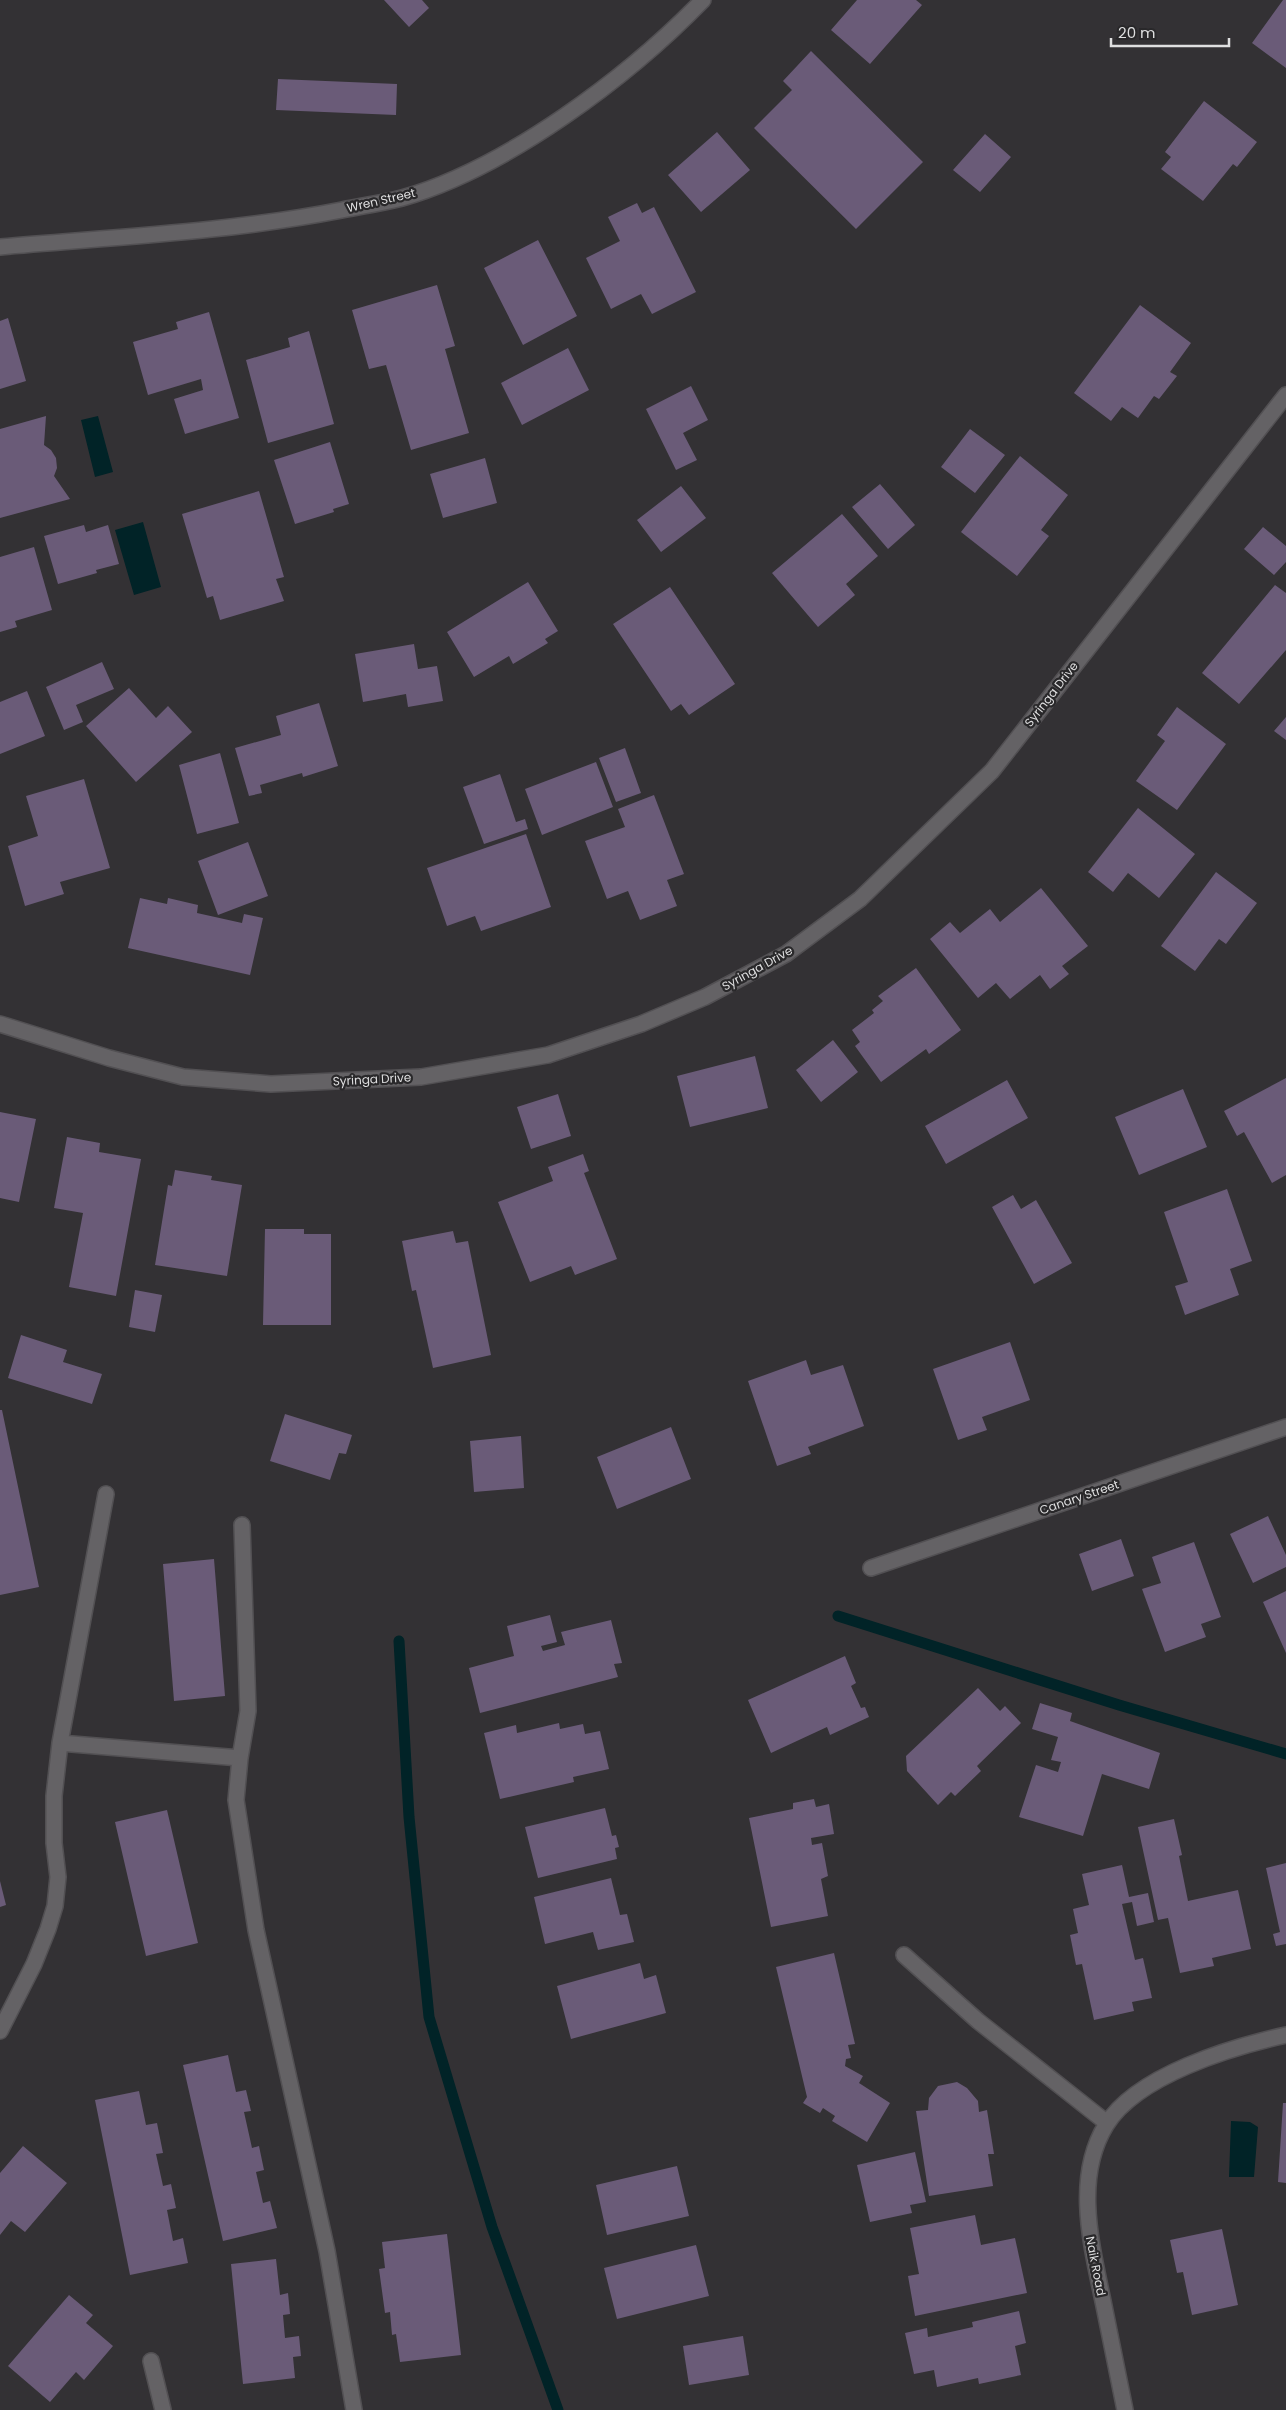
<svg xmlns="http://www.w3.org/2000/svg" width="1286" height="2410" font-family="Poppins,sans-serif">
	<rect width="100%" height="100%" fill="#333134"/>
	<!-- water -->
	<path fill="#012327" d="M98 416 113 472 95 477 81 420Z
		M143 522 161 587 134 595 115 530Z
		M1231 2121 1250 2122 1258 2127 1254 2177H1229Z"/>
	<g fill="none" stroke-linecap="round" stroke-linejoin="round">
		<!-- stream -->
		<path stroke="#012327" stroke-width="11" d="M838 1616 1119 1705 1286 1754
			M399 1641 409 1817 429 2017 492 2227 558 2410"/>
	</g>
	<!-- building -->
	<path fill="#6a5b78" d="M384 0H422L429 8 409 27Z
		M857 0H916L922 5 870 64 831 30Z
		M1283 0H1286V68L1252 43Z
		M811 51 923 162 856 229 754 128 792 90 783 81Z
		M278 79 397 84 396 115 276 110Z
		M1204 101 1257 142 1237 167 1233 164 1203 201 1161 169 1171 157 1165 152Z
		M717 132 750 170 701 212 668 175Z
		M985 134 1011 157 980 192 953 170Z
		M637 203 642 213 654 207 696 292 652 314 641 294 611 309 586 258 620 241 608 217Z
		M538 240 577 316 523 345 484 268Z
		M437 285 455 346 445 349 469 433 411 450 386 365 369 369 352 310Z
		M1140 305 1191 343 1170 372 1177 376 1159 399 1154 396 1138 418 1122 407 1111 421 1074 393Z
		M209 312 239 418 185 434 174 399 203 390 201 379 148 395 133 342 178 329 176 322Z
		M8 318 26 381 0 389V321Z
		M309 331 334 424 268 443 246 360 290 347 288 338Z
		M568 348 589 390 522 425 501 383Z
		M691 386 708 420 683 433 697 460 676 470 646 409Z
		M46 416 44 445 51 450 56 458 57 468 54 476 70 499 0 518V429Z
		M970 429 1005 455 975 493 941 467Z
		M330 442 349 504 333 509 334 512 295 524 274 460Z
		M1020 456 1068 495 1041 530 1049 536 1017 576 961 532Z
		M485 458 497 503 443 518 430 474Z
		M880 484 915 525 888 549 852 507Z
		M681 486 706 518 661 552 637 520Z
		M259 491 284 577 276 579 284 601 220 620 213 596 207 598 182 514Z
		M842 514 878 556 846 584 855 595 818 627 772 573Z
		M84 525 86 532 108 525 119 564 96 570 97 573 58 584 44 536Z
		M1263 527 1286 546V562L1274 575 1244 549Z
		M34 547 52 610 15 621 17 627 0 632V557Z
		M528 582 558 631 545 639 548 643 513 664 509 656 474 677 447 632Z
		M1275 585 1286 593V650L1239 704 1202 673Z
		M670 587 735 684 689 715 681 704 671 711 613 624Z
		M414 644 418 669 437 666 443 701 408 707 406 694 363 702 355 654Z
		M102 662 114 689 76 705 83 722 64 730 46 687Z
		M129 688 156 718 168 706 192 732 136 782 86 726Z
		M27 691 45 736 0 754V702Z
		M319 703 338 766 303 777 302 773 260 785 262 793 249 796 235 748 281 735 276 716Z
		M1177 707 1226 744 1177 810 1136 781 1165 741 1157 735Z
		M1286 717V740L1274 731Z
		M625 748 641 793 616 802 599 758Z
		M220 753 239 823 197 834 179 765Z
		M596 762 613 807 542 835 525 789Z
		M500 774 516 822 525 819 528 829 484 844 463 787Z
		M84 779 110 868 60 882 64 894 25 906 8 846 38 836 26 796Z
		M654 795 684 874 667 880 677 906 640 920 628 891 607 899 585 841 625 827 618 809Z
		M1138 808 1195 854 1159 898 1128 873 1113 892 1088 872Z
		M526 834 551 907 481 931 475 916 447 926 427 868Z
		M248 842 268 896 218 915 198 861Z
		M1216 872 1257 903 1226 944 1219 939 1195 971 1161 946Z
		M1041 888 1088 946 1062 966 1069 974 1050 989 1040 975 1010 999 996 983 978 998 930 939 950 922 960 933 990 909 1000 922Z
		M140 898 167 904 168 898 198 905 197 913 242 923 244 914 263 918 250 975 128 948Z
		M916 968 961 1030 929 1054 926 1049 881 1082 855 1046 860 1042 852 1030 874 1013 872 1010 883 1001 878 996Z
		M833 1040 858 1072 821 1102 796 1070Z
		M755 1056 768 1108 690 1127 677 1076Z
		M1286 1078V1175L1272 1183 1244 1132 1237 1136 1224 1111Z
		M1007 1080 1028 1118 946 1164 925 1126Z
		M1183 1089 1207 1147 1139 1175 1115 1117Z
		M558 1094 571 1136 531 1149 517 1107Z
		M0 1112 36 1119 19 1202 0 1198Z
		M67 1137 100 1143 99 1152 141 1159 116 1296 69 1287 83 1213 54 1208Z
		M583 1154 589 1171 584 1173 617 1259 575 1275 571 1266 530 1282 498 1202 553 1181 548 1167Z
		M175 1170 212 1176 211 1180 242 1185 227 1276 155 1265 168 1185 172 1186Z
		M1227 1189 1252 1261 1230 1269 1239 1295 1185 1315 1175 1286 1188 1282 1164 1212Z
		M1013 1195 1021 1209 1036 1200 1072 1263 1034 1284 992 1207Z
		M265 1229H304V1234H331V1325H263Z
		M453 1231 456 1243 468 1241 491 1355 433 1368 416 1290 412 1291 402 1241Z
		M135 1290 162 1295 155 1332 129 1327Z
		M21 1335 67 1350 63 1362 102 1374 92 1404 8 1378Z
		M1010 1342 1030 1400 982 1417 987 1430 958 1440 933 1369Z
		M806 1360 811 1375 843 1365 864 1426 808 1447 811 1454 777 1466 748 1381Z
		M0 1410H2L39 1587 0 1595Z
		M285 1414 352 1435 346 1454 339 1453 330 1480 270 1461Z
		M671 1427 691 1479 617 1509 597 1457Z
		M521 1436 524 1488 474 1492 470 1441Z
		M1268 1516 1286 1555V1567L1253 1583 1230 1534Z
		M1121 1539 1134 1576 1092 1591 1079 1554Z
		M1194 1542 1221 1617 1201 1624 1206 1637 1165 1652 1142 1589 1161 1583 1152 1557Z
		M214 1559 225 1696 174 1701 163 1564Z
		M1286 1591V1653L1263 1602Z
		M550 1615 557 1642 541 1646 543 1651 565 1645 561 1632 611 1620 622 1663 614 1664 618 1677 480 1713 469 1668 514 1656 507 1626Z
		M845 1656 856 1683 851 1686 861 1708 865 1707 869 1717 830 1735 827 1727 771 1753 748 1700Z
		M978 1688 1000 1711 1005 1706 1021 1723 977 1766 981 1771 955 1796 951 1792 938 1805 907 1771 906 1756Z
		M1040 1703 1072 1713 1070 1721 1160 1753 1149 1789 1102 1774 1083 1836 1019 1817 1036 1765 1058 1772 1061 1762 1051 1760 1058 1737 1032 1729Z
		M559 1723 560 1729 583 1724 585 1734 600 1731 609 1769 573 1777 574 1782 500 1799 484 1733 516 1725 517 1733Z
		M814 1799 816 1807 829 1804 834 1834 811 1838 812 1845 822 1843 828 1876 821 1879 828 1916 771 1927 749 1818 793 1809V1803Z
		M605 1808 612 1836 616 1835 619 1847 615 1848 617 1859 538 1878 525 1827Z
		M167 1810 198 1943 146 1956 115 1822Z
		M1174 1819 1182 1855 1179 1856 1188 1901 1238 1890 1251 1949 1212 1958 1214 1966 1180 1973 1168 1918 1158 1920 1138 1827Z
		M1286 1863V1944L1276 1946 1273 1934 1280 1932 1266 1868Z
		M1122 1865 1129 1897 1148 1893 1154 1922 1137 1926 1132 1902 1122 1904 1135 1960 1143 1958 1152 1998 1132 2002 1134 2011 1094 2020 1082 1964 1076 1965 1070 1935 1078 1933 1073 1909 1089 1905 1082 1874Z
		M611 1878 620 1915 627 1914 634 1942 598 1950 593 1932 545 1944 534 1897Z
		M0 1881 6 1905 0 1907Z
		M834 1953 855 2044 848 2045 851 2058 846 2059 845 2066 863 2076 859 2083 890 2103 867 2142 832 2121 835 2116 823 2108 820 2113 803 2103 807 2097 776 1967Z
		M640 1963 644 1979 656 1975 666 2013 571 2039 557 1986Z
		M228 2055 236 2092 246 2090 251 2111 244 2112 252 2148 259 2146 264 2170 256 2172 263 2203 270 2201 277 2228 223 2241 183 2065Z
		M957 2082 967 2088 978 2101 979 2112 987 2110 994 2154H988L993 2186 929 2196 916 2111 928 2110 929 2098 938 2086Z
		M139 2091 146 2125 157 2123 163 2153 156 2154 163 2186 171 2184 176 2208 167 2210 173 2241 183 2238 188 2263 130 2275 95 2100Z
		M1283 2103H1286V2183L1278 2182Z
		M23 2146 67 2183 25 2232 11 2221 0 2235V2173Z
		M915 2152 926 2202 910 2205 912 2213 870 2222 857 2165Z
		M677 2166 689 2216 607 2235 596 2185Z
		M975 2215 981 2245 1015 2238 1027 2293 915 2316 908 2276 919 2274 910 2228Z
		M1222 2229 1238 2305 1192 2315 1183 2272 1177 2273 1170 2240Z
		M447 2234 461 2355 400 2362 396 2334 392 2335 390 2312 385 2313 379 2269 385 2268 382 2242Z
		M696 2245 709 2296 617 2319 604 2268Z
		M276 2259 280 2295 288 2293 290 2314 283 2315 285 2338 299 2336 301 2356 293 2357 295 2378 243 2384 231 2264Z
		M69 2295 93 2315 86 2323 113 2346 84 2380 76 2372 50 2402 8 2366Z
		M1019 2311 1026 2343 1015 2346 1021 2375 979 2384 978 2378 937 2387 934 2370 914 2374 905 2333 927 2328 928 2337 973 2327 972 2322Z
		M743 2336 749 2375 689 2385 683 2346Z"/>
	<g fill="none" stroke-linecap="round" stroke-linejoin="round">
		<defs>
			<path id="lane" d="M151 2361 163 2410"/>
			<path id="street" d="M0 247C114 237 230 232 342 210 362 206 383 203 402 198 507 168 628 77 703 0
				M0 1024 109 1058 183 1077 271 1084 421 1077 548 1055 641 1024 705 997 786 954 860 899 992 771 1286 395
				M242 1525 248 1711 240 1758 236 1800 256 1930 327 2251 354 2410
				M871 1568 1286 1427
				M60 1743 240 1758
				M904 1955 978 2021 1107 2123
				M0 2031 34 1964 48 1929 55 1906 58 1877 54 1843V1796L60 1743 106 1494
				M1125 2410C1118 2375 1111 2341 1104 2306 1092 2247 1073 2179 1106 2125 1137 2075 1232 2047 1286 2035"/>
		</defs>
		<!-- lane casing -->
		<use href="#lane" stroke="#525053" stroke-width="18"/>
		<!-- street casing -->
		<use href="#street" stroke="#525053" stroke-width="18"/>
		<!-- lane -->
		<use href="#lane" stroke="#646265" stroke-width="15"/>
		<!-- street -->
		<use href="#street" stroke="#646265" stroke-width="15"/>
	</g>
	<g text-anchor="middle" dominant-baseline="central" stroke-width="4.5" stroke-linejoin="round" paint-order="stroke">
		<!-- street labels -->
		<g font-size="12" fill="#dfdfe0" stroke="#29282a">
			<text transform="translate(381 200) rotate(-13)">Wren Street</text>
			<text transform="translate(1051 694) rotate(-52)">Syringa Drive</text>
			<text transform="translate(757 968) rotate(-29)">Syringa Drive</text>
			<text transform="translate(372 1079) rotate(-3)">Syringa Drive</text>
			<text transform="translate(1079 1497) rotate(-19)">Canary Street</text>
			<text transform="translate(1096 2266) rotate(79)">Naik Road</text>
		</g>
	</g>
	<!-- scale -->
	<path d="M1111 38v8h118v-8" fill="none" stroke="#dfdfe0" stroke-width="2.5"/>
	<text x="1118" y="38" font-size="15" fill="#dfdfe0" stroke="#29282a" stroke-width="4" paint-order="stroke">20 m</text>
</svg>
